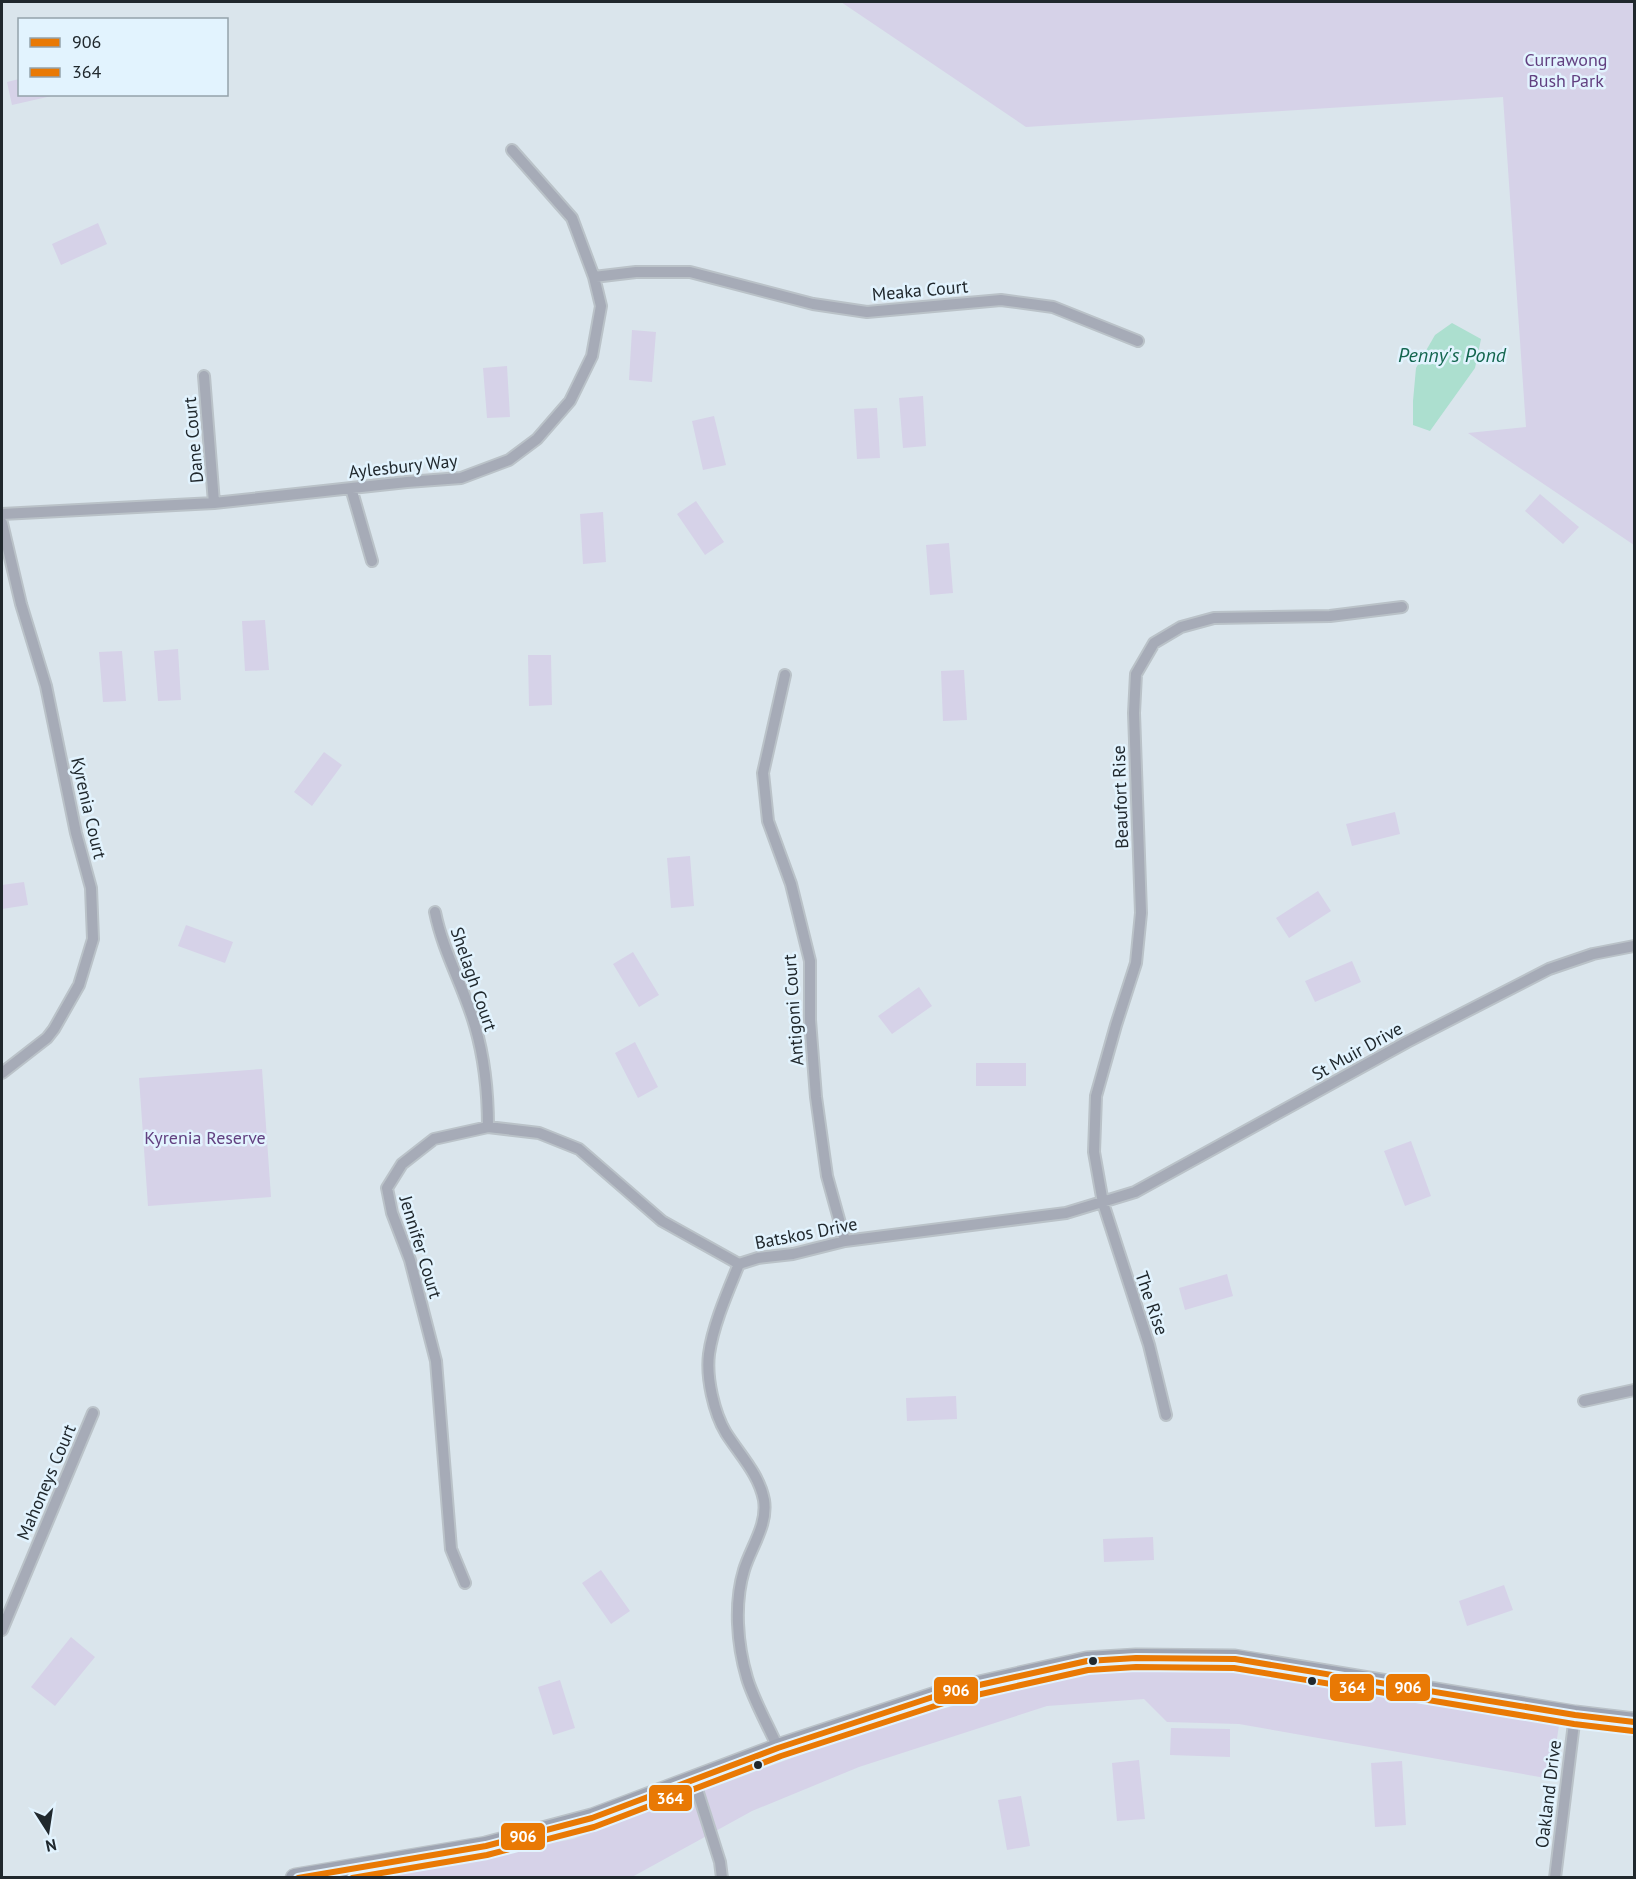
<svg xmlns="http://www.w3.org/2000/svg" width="1636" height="1879" font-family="'PT Sans',sans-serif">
	<rect width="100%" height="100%" fill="#dae5ec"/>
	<!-- green -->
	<path fill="#d6d2e8" d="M841 2H1634V545L1468 433 1526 427 1503 97 1026 127Z
		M19 79 20 94 56 95 12 105 7 82Z
		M98 223 107 244 61 265 52 244Z
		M632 330 656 332 652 382 629 380Z
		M507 366 510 417 487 418 483 368Z
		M923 396 926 446 903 448 899 398Z
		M877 408 880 458 857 459 854 409Z
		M714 416 726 465 703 470 692 421Z
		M1540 494 1579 527 1563 544 1525 511Z
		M696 501 724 542 705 555 677 514Z
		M603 512 606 562 583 564 580 514Z
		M949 543 953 593 930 595 926 545Z
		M265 620 269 670 245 671 242 621Z
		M178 649 181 700 158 701 154 651Z
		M122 651 126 701 103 702 99 652Z
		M528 655H551L552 705 529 706Z
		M964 670 967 720 943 721 941 671Z
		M324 752 342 765 312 806 294 792Z
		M1395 812 1400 834 1352 846 1346 824Z
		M690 856 694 906 671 908 667 858Z
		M24 882 28 905 2 909V885Z
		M1318 891 1331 911 1289 938 1276 918Z
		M186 925 233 942 225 963 178 946Z
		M633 952 659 995 639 1007 613 964Z
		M1352 961 1361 982 1315 1002 1305 981Z
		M919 987 932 1006 892 1034 878 1016Z
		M635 1042 658 1087 638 1098 615 1053Z
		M976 1063H1026V1086H976Z
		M262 1069 271 1197 148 1206 139 1078Z
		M1411 1141 1431 1196 1405 1206 1384 1151Z
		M1227 1274 1233 1296 1185 1310 1179 1288Z
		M956 1396 957 1419 907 1421 906 1398Z
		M1153 1537 1154 1560 1104 1562 1103 1539Z
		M601 1570 630 1611 611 1624 582 1583Z
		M1504 1585 1513 1610 1467 1626 1459 1601Z
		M71 1637 95 1657 55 1706 31 1687Z
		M1238 1667 1559 1725 1551 1779 1239 1724 1167 1722 1144 1699 1047 1706 859 1767 752 1811 632 1877 356 1878 459 1861 573 1839 884 1724 1081 1673Z
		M560 1680 575 1728 553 1735 538 1687Z
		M1171 1728 1230 1729V1757L1170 1755Z
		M1139 1760 1145 1819 1117 1821 1112 1763Z
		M1402 1761 1406 1825 1375 1827 1371 1763Z
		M1021 1796 1030 1846 1007 1850 998 1800Z"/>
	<!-- water -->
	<path fill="#acdfcf" d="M1452 323 1481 339 1475 368 1430 431 1413 425V401L1416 368 1435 335Z"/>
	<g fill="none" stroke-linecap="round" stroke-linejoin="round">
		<defs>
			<path id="street" d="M594 277 636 272H690L813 304 867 312 1001 300 1053 307 1138 341
				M204 376 214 503
				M351 488 372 561
				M2 514 214 503 407 482 461 478 509 460 537 439 570 401 592 356 601 306 594 277 572 218 512 150
				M2 523 21 604 46 686 76 833 91 888 93 939 79 985 54 1029 47 1038 2 1073
				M785 675 763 773 768 821 791 884 810 961V1020L816 1097 827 1176 845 1241
				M435 912C443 952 464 987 475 1026 485 1060 488 1093 488 1127
				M1584 1401 1634 1390
				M1166 1415 1149 1345 1103 1203 1094 1152 1096 1096 1116 1025 1136 963 1141 913 1134 713 1136 674 1154 643 1181 627 1214 618 1330 616 1402 607
				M465 1583 451 1549 436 1361 410 1260 392 1213 387 1188 402 1164 434 1139 488 1127 539 1133 579 1149 662 1221 739 1264
				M2 1630 93 1413
				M778 1748C769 1727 753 1699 747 1678 737 1644 734 1603 744 1570 751 1547 768 1525 764 1500 759 1474 740 1455 726 1433 714 1413 706 1378 709 1354 713 1325 728 1291 739 1264L758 1258 793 1254 845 1241 1066 1213 1135 1192 1407 1042 1549 969 1593 954 1634 946
				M694 1780 720 1862 722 1878
				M1555 1878 1575 1715"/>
			<path id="primary" d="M295 1878 486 1846 592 1818 778 1748 948 1692 1087 1661 1136 1658 1235 1659 1575 1715 1634 1722"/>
		</defs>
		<!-- street casing -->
		<use href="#street" stroke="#bac2c8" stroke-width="14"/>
		<!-- primary casing -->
		<use href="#primary" stroke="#bac2c8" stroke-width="21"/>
		<!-- street -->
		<use href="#street" stroke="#a6abb7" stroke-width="10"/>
		<!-- primary -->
		<use href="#primary" stroke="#9ea4b2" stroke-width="18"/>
		<defs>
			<path id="bus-1" d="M298 1878 486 1846 592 1818 778 1748 948 1692 1087 1661 1136 1658 1235 1659 1575 1715 1634 1722"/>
			<path id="bus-2" d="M352 1878 487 1855 594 1827 781 1756 950 1701 1088 1670 1136 1667 1234 1668 1574 1724 1633 1731"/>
		</defs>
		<!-- bus-1 casing -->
		<use href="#bus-1" stroke="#e2f3fe" stroke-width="10"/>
		<!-- bus-2 casing -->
		<use href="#bus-2" stroke="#e2f3fe" stroke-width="10"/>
		<!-- bus-1 -->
		<use href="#bus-1" stroke="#e97904" stroke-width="6"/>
		<!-- bus-2 -->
		<use href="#bus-2" stroke="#e97904" stroke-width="6"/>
	</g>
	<!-- markers -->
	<g fill="#20282d" stroke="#e2f3fe" stroke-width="2">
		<circle cx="1093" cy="1661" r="5"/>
		<circle cx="1312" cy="1681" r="5"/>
		<circle cx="758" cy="1765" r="5"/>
	</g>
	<g text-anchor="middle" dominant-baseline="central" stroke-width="5" stroke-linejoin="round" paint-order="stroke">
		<!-- park labels -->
		<g font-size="18" fill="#624080" stroke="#e2f3fe">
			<text x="1566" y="59">Currawong<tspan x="1566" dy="21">Bush Park</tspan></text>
			<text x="205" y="1137">Kyrenia Reserve</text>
		</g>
		<!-- street labels -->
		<g font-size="18" fill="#20282d" stroke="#e2f3fe">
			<text transform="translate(920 290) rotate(-5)">Meaka Court</text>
			<text transform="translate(193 440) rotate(-95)">Dane Court</text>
			<text transform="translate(403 466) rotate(-6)">Aylesbury Way</text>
			<text transform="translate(1120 797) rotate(-92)">Beaufort Rise</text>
			<text transform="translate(89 808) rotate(77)">Kyrenia Court</text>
			<text transform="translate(474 979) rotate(71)">Shelagh Court</text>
			<text transform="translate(793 1010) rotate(-94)">Antigoni Court</text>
			<text transform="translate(1357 1051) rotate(-29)">St Muir Drive</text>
			<text transform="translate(806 1233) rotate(-11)">Batskos Drive</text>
			<text transform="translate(421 1247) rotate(73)">Jennifer Court</text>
			<text transform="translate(1152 1303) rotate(71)">The Rise</text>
			<text transform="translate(46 1482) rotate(-67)">Mahoneys Court</text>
			<text transform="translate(1548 1794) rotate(-83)">Oakland Drive</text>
		</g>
		<!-- water labels -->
		<g font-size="20" font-style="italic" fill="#13664f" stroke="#e2f3fe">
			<text x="1452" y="355">Penny's Pond</text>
		</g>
	</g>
	<g stroke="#e2f3fe" stroke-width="2">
		<rect x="1329" y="1673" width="46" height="29" rx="6" fill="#e97904"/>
		<rect x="1385" y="1673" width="46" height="29" rx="6" fill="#e97904"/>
		<rect x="933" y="1676" width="46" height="29" rx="6" fill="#e97904"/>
		<rect x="648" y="1784" width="45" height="28" rx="6" fill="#e97904"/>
		<rect x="500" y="1822" width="46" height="29" rx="6" fill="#e97904"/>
	</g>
	<g font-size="16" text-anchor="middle" font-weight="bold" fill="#fff">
		<text x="1352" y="1693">364</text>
		<text x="1408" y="1693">906</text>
		<text x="956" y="1696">906</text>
		<text x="670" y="1804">364</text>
		<text x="523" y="1842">906</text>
	</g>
	<!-- border -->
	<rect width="1636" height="1879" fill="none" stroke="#20282d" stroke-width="6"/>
	<!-- legend -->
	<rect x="18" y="18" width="210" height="78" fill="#e2f3fe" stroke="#94a2aa" stroke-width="1.5"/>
	<rect x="30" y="38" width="30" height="9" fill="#e97904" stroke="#94a2aa" stroke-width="1.5"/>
	<text x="72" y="48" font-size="18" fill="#20282d">906</text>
	<rect x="30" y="68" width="30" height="9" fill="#e97904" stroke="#94a2aa" stroke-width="1.5"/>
	<text x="72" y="78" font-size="18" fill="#20282d">364</text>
	<!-- north arrow -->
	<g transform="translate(48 1831) rotate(168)" stroke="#e2f3fe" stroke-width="4.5" paint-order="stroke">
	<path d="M0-4.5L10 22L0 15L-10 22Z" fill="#20282d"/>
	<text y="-9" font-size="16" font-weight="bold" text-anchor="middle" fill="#20282d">N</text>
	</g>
</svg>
